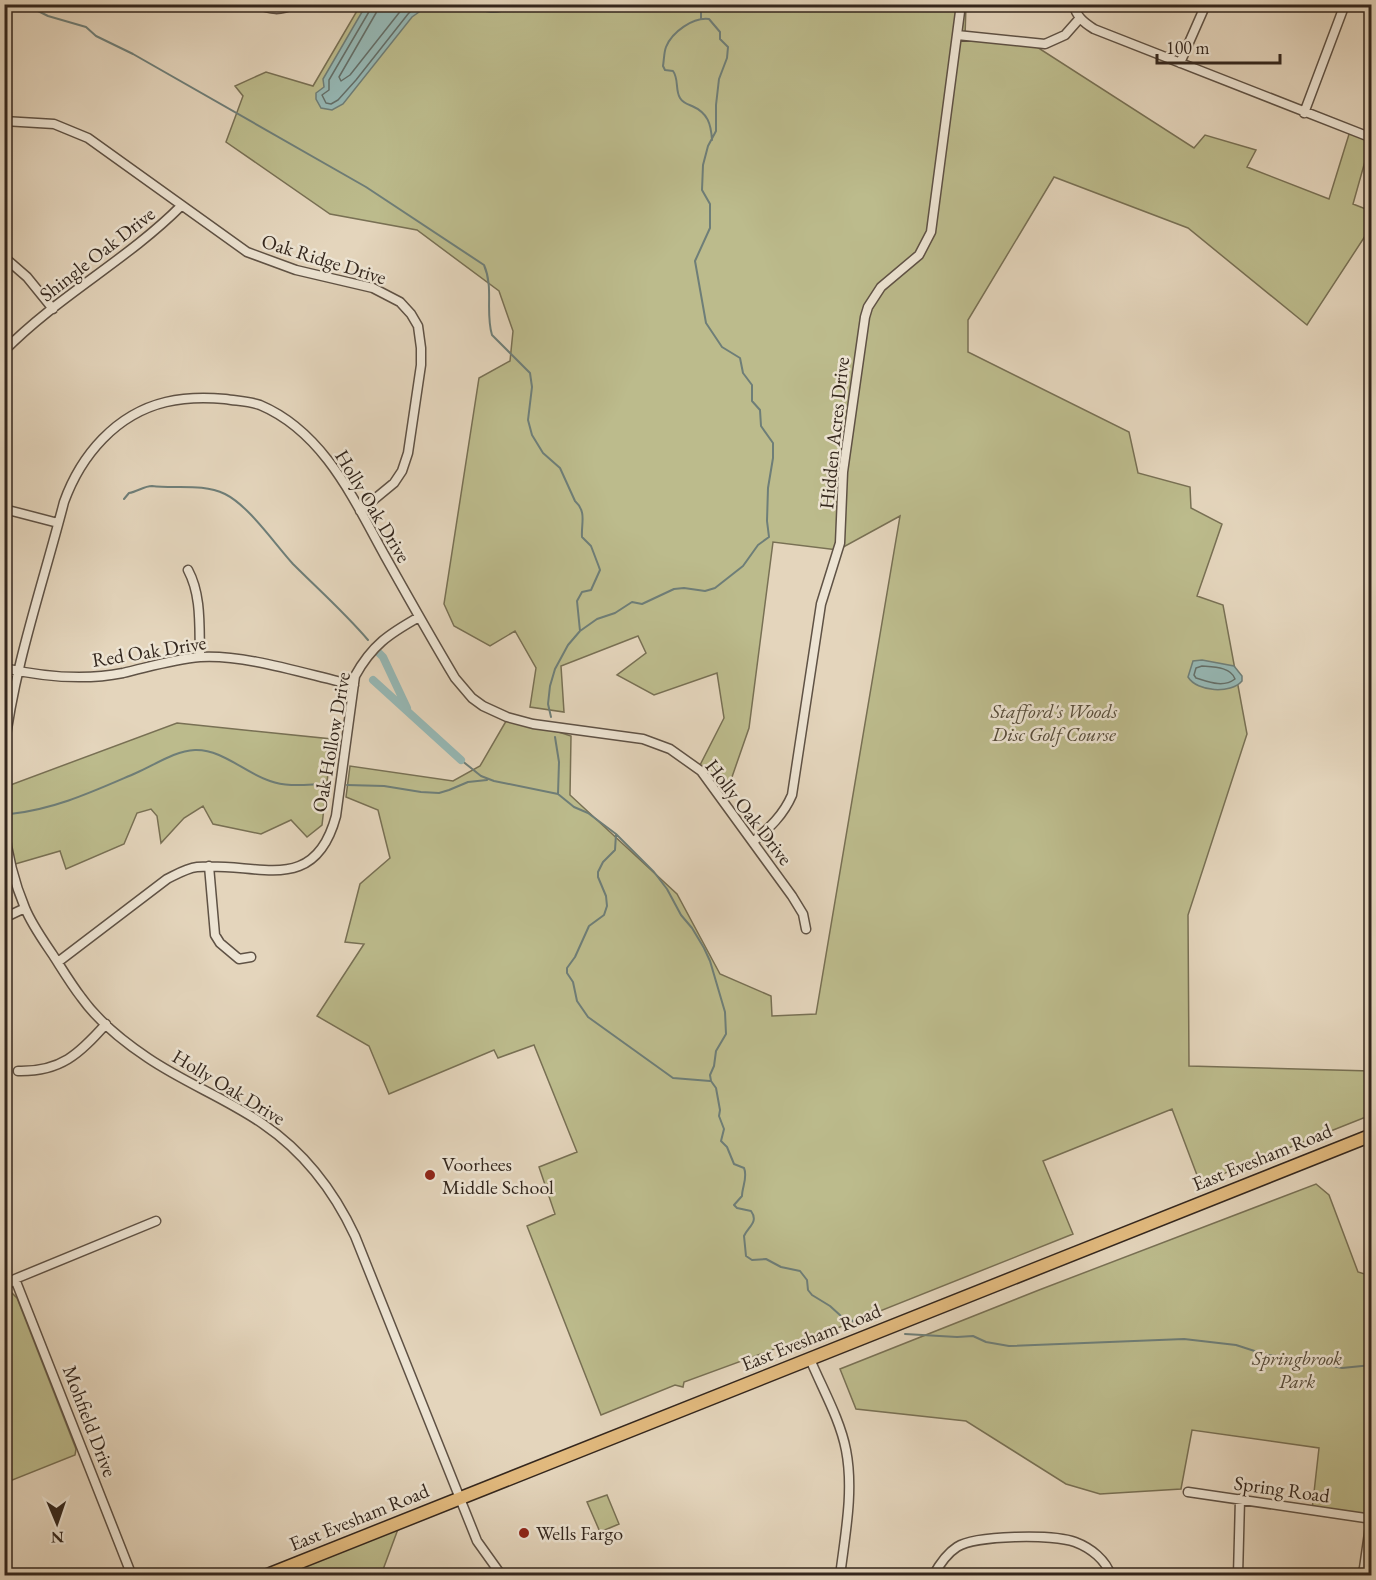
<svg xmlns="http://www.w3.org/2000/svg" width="1376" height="1580" font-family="'EB Garamond',serif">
	<rect width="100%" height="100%" fill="#e4d5bc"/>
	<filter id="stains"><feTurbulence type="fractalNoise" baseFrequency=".00333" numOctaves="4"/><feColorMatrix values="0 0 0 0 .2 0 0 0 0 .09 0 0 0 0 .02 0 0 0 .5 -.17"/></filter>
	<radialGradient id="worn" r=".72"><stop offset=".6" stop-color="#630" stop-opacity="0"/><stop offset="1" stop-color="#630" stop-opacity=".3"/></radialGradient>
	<!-- green -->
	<path fill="#bcbb8c" stroke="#787054" stroke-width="1.5" d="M361 4 966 5 965 37 1037 47 1194 148 1205 135 1256 150 1247 167 1329 199 1350 131 1371 140 1353 204 1371 211V227L1307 325 1188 228 1054 177 968 320V352L1129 432 1138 473 1190 487 1191 508 1222 524 1197 596 1223 605 1247 734 1188 915 1189 1066 1371 1071V1115L1200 1183 1172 1109 1043 1161 1073 1234 810 1339 807 1337 684 1382 683 1387 675 1385 601 1415 527 1226 555 1214 539 1167 577 1152 534 1045 498 1058 494 1050 389 1094 369 1046 317 1016 364 944 345 942 360 884 390 858 378 810 346 797 350 766 453 781 480 766 509 716 571 736 570 795 677 894 720 974 771 996 772 1016 816 1014 900 516 838 550 773 542 749 728 724 800 697 771 724 718 717 673 654 695 617 675 646 653 638 636 561 666 564 712 530 707 536 668 515 631 490 646 454 626 444 604 479 378 510 361 513 331 499 291 417 230 330 214 226 142 243 96 235 86 266 72 313 86Z
		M177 723 332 739 322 825 307 837 291 820 261 834 213 824 203 806 184 818 161 843 157 816 151 809 137 813 124 844 66 869 60 851 5 867V787Z
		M1316 1184 1329 1195 1358 1272 1371 1276V1519L1312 1510 1319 1448 1192 1430 1181 1489 1100 1494 1066 1484 966 1421 856 1409 840 1369 1039 1290Z
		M12 1293 17 1298 76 1449 75 1455 5 1483 4 1295Z
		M607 1495 619 1524 600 1532 587 1502Z
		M401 1521 381 1575 265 1576Z"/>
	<!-- water -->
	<path fill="#96b8b5" stroke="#6e7e78" stroke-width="1.5" d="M366 5H429L412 17 343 104 332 110 321 108 316 99V93L324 87 323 79Z
		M466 5 512 4V5C498 18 482 11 466 5Z
		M1202 660 1234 666 1242 676V681C1231 694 1197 692 1188 677L1193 661Z"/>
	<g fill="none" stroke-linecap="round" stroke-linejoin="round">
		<!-- shore -->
		<path stroke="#646f69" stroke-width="1.5" d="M371 4 370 10 329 80V90L322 95 326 103 331 104 338 100 356 80 408 14 418 4
			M378 4 376 13 339 77 341 81 350 75 406 4
			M1202 666C1214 667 1231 667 1235 679 1223 688 1209 682 1196 678L1194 675 1196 668Z"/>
		<!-- stream -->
		<path stroke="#6e7e78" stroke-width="2" d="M24 4 48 16 86 27 96 36 133 54 366 187 484 265C494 288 485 312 492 335L530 373 532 387 528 420 532 435 543 453 560 468 575 501C587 512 581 523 582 537L591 546 599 567 600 570 591 590 582 592 577 601 580 631
			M701 4V19
			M124 499 129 493C137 492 144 486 152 486 176 489 202 483 225 494 249 506 274 543 293 564 318 589 345 613 368 640
			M551 717 548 704 550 686 555 669 568 645 580 631 597 619 615 613 632 602 642 604 674 589 684 588 705 591 715 588 743 566 758 545 769 537 767 521 768 488 773 458V443L761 426 760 410 752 401V385L743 373 740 358 722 347 706 323 695 261 710 228V204L702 190 703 165 708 146 716 131V105L719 79 727 58 728 47 720 39V32L709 19C693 17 672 32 666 47 664 52 664 60 663 66L665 70 673 71C679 79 675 90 680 98 683 103 687 104 692 106 708 113 711 124 712 140
			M555 737 559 762 558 794
			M461 760 481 776 494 781 558 794 574 807 588 813 616 834 654 872 667 889 681 915 692 928 704 948 710 961 725 1012 726 1034 716 1051 714 1066 710 1075 711 1081 716 1088 720 1110 719 1116 724 1129 721 1141 727 1147 734 1164 744 1168C748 1177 742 1187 742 1196L734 1205 737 1208 751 1211C759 1222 748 1227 744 1236L746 1256 752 1260 766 1259 781 1267 800 1271 807 1280 808 1290 812 1295 830 1306 841 1316 863 1325
			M347 785 384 786 421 792 439 793 449 790 468 782 487 780
			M10 814C56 809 94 791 136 773 155 765 174 751 195 750 222 749 245 773 270 781 289 788 309 784 329 784
			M616 834 615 850 603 862 598 872V877L606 896 607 906 604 915 589 926 575 957 567 968V973L573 982 577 1001 588 1017 673 1078 710 1081
			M905 1334 957 1337 973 1336 986 1342 1009 1346 1184 1339 1236 1345 1267 1355 1295 1358 1342 1368 1372 1365"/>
		<!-- canal -->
		<path stroke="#96b8b5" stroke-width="8" d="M379 653 383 657 407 708
			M373 680 461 760"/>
		<defs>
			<path id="street" d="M256 4C271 10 280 11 295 4
				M1073 4C1077 17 1083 22 1094 29L1372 138
				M957 35 1045 44 1065 35 1080 18
				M1180 63 1206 4
				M1304 113 1345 4
				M4 121 54 124 88 138 247 252 296 270 373 288 400 302 411 314 418 326 421 348V365L408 453 402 471 394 483 360 511
				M4 257 27 277 53 309
				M4 351C58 296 127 260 181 206
				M4 509 58 523
				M188 570C202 596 199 628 200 657
				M4 668C44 677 83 681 123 673 149 667 174 659 200 657 246 654 308 675 354 685
				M4 751C14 666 43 584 64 502 81 455 116 414 166 402 187 397 204 397 225 399 237 401 249 401 260 405 324 432 354 500 385 556 408 597 431 638 455 678L472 698 483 706 507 717 533 724 643 739 670 749 701 771 792 896 803 914 806 929
				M4 824C7 852 14 882 25 908 32 925 43 940 53 955 62 969 71 984 81 997 98 1021 124 1042 148 1058 185 1083 227 1099 263 1124 304 1152 334 1191 355 1236L477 1541 502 1576
				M753 842C769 828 783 816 792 795L821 604 840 543 843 472 865 317 868 307 881 287 919 255 931 232 961 4
				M209 866 215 935 220 943 239 959 251 957
				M4 918 25 908
				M58 962 167 879C177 874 187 868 197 867 255 861 314 898 336 816L355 676C372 645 389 634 419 617
				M18 1071C61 1072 79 1054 106 1024
				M15 1279 132 1576
				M4 1287 15 1279 156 1221
				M810 1359C822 1388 840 1419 846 1450 854 1491 845 1535 840 1576
				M1188 1492 1372 1519
				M933 1576C939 1565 946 1554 957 1547 975 1535 1054 1534 1075 1542 1091 1548 1106 1560 1111 1576
				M1238 1576 1240 1499
				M1361 1576 1364 1568 1371 1519"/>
			<path id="primary" d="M265 1576 1372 1135"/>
		</defs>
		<!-- street casing -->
		<use href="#street" stroke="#5f5245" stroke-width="11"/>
		<!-- primary casing -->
		<use href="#primary" stroke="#33261d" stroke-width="15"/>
		<!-- street -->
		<use href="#street" stroke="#ede4d3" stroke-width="8"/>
		<!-- primary -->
		<use href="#primary" stroke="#e2ba7e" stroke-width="12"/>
	</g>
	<!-- markers -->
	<g fill="#8f2418" stroke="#ede4d3" stroke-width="2">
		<circle cx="430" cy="1175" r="6"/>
		<circle cx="524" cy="1533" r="6"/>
	</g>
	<g text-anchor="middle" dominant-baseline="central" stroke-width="5" stroke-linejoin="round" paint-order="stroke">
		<!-- street labels -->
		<g font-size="20" fill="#33261d" stroke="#ede4d3">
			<text transform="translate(97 254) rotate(-38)">Shingle Oak Drive</text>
			<text transform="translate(324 259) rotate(17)">Oak Ridge Drive</text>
			<text transform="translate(834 433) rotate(-84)">Hidden Acres Drive</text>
			<text transform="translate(373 506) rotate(59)">Holly Oak Drive</text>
			<text transform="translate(149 651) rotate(-9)">Red Oak Drive</text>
			<text transform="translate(331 742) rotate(-80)">Oak Hollow Drive</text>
			<text transform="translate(749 812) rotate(52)">Holly Oak Drive</text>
			<text transform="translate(229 1087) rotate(31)">Holly Oak Drive</text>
			<text transform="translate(1262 1157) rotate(-22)">East Evesham Road</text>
			<text transform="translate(811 1337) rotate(-22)">East Evesham Road</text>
			<text transform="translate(90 1421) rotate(69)">Mohfield Drive</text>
			<text transform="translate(1282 1489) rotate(8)">Spring Road</text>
			<text transform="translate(359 1517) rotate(-22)">East Evesham Road</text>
		</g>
		<!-- park labels -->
		<g font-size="20" font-style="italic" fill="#554b39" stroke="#ede4d3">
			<text x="1054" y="711">Stafford's Woods<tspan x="1054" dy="23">Disc Golf Course</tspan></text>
			<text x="1297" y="1358">Springbrook<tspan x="1297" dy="23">Park</tspan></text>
		</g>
		<!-- poi labels -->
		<g font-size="20" fill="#33261d" stroke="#ede4d3" text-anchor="start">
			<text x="442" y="1164">Voorhees<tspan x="442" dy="23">Middle School</tspan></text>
			<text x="536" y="1533">Wells Fargo</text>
		</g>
	</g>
	<!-- margin -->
	<rect width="1376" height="1580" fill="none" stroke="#e4d5bc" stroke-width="24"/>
	<rect x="6" y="6" width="1364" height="1568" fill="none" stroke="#33261d" stroke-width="3"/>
	<rect x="12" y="12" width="1352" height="1556" fill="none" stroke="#33261d" stroke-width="1.5"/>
	<!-- north arrow -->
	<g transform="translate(57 1523) rotate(178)" stroke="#ede4d3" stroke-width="4.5" paint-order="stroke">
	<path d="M0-4.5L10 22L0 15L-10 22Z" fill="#33261d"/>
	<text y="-9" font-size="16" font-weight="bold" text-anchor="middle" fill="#33261d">N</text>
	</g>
	<!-- scale -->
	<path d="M1157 54v9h123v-9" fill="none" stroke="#33261d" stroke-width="3"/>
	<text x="1166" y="54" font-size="18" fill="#33261d" stroke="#ede4d3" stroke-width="4.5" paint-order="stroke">100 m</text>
	<rect width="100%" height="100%" filter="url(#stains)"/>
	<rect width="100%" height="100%" fill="url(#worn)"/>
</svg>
